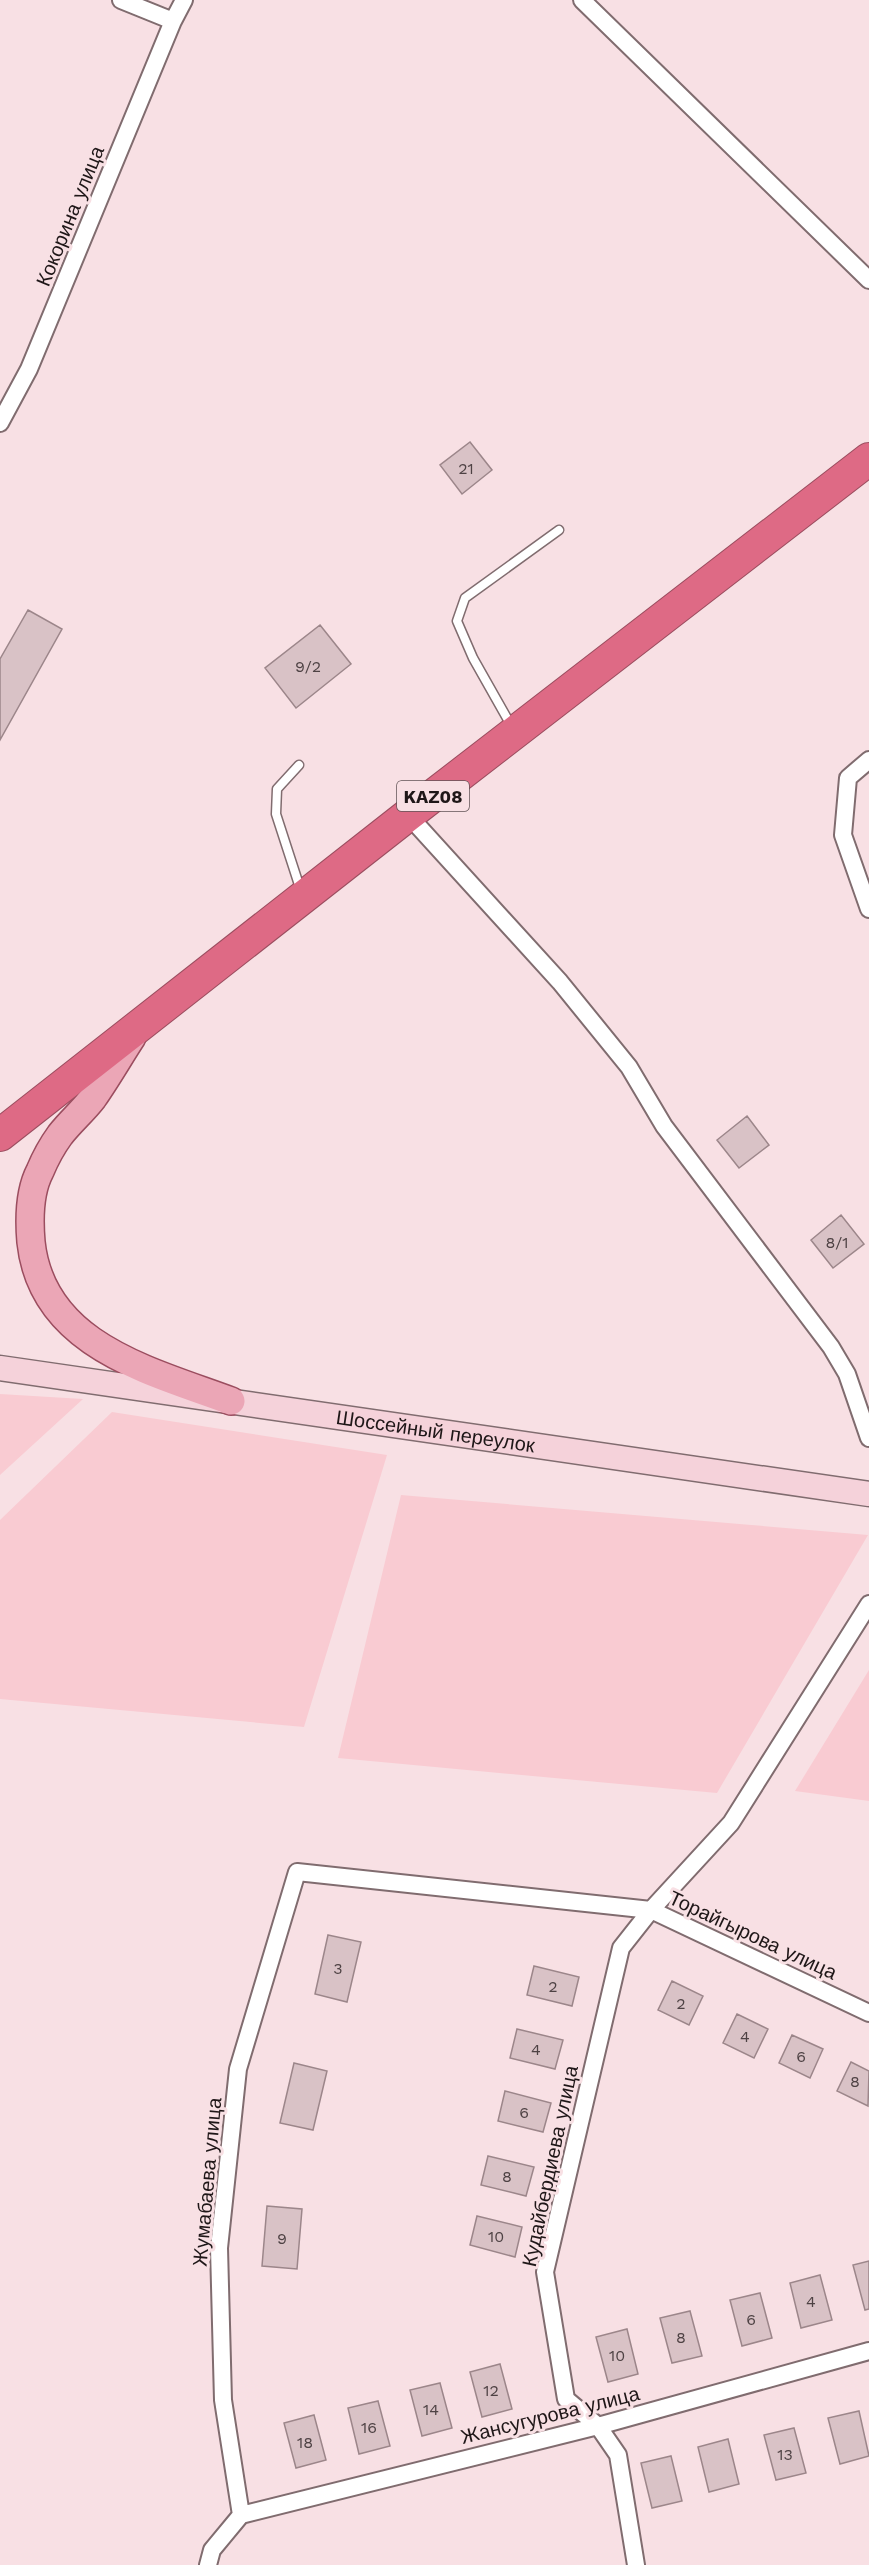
<svg xmlns="http://www.w3.org/2000/svg" width="869" height="2565" font-family="'Work Sans',sans-serif">
	<rect width="100%" height="100%" fill="#f8e0e4"/>
	<!-- green -->
	<path fill="#f9cbd2" d="M0 1394 83 1399 0 1475Z
		M112 1412 387 1455 304 1727 0 1699V1520Z
		M401 1495 868 1535 717 1793 338 1758Z
		M869 1670V1801L795 1791Z"/>
	<!-- building -->
	<path fill="#d9c2c6" stroke="#9c868a" stroke-width="1.5" d="M470 442 492 470 462 494 440 465Z
		M28 610 62 629 0 740V659Z
		M320 625 351 664 296 708 265 668Z
		M747 1116 769 1145 739 1168 717 1140Z
		M841 1215 864 1244 833 1268 811 1240Z
		M328 1935 361 1942 347 2002 315 1994Z
		M534 1966 579 1977 572 2006 527 1995Z
		M672 1981 703 1996 689 2025 658 2010Z
		M737 2014 768 2029 754 2058 723 2043Z
		M517 2029 563 2040 555 2069 510 2058Z
		M792 2035 823 2049 810 2078 779 2063Z
		M851 2062 869 2071 868 2106 837 2091Z
		M294 2063 327 2071 313 2130 280 2123Z
		M505 2091 551 2103 543 2132 498 2121Z
		M488 2156 534 2167 526 2196 481 2185Z
		M267 2206 302 2209 297 2269 262 2266Z
		M477 2216 522 2227 515 2257 470 2245Z
		M869 2261V2309L865 2310 853 2265Z
		M820 2275 832 2320 801 2328 790 2283Z
		M760 2293 772 2338 742 2346 730 2300Z
		M690 2311 702 2356 672 2363 660 2318Z
		M627 2329 638 2374 608 2382 596 2337Z
		M500 2364 512 2409 482 2417 470 2372Z
		M440 2383 452 2428 422 2436 410 2390Z
		M378 2401 390 2446 359 2454 348 2408Z
		M859 2411 869 2456 840 2464 828 2418Z
		M314 2415 326 2460 296 2468 284 2423Z
		M794 2428 806 2473 776 2480 764 2435Z
		M728 2439 739 2484 709 2492 698 2447Z
		M671 2456 682 2501 652 2508 641 2463Z"/>
	<g fill="none" stroke-linecap="round" stroke-linejoin="round">
		<defs>
			<path id="lane" d="M512 727 473 658 457 621 465 598 559 530
				M299 765 277 789 276 814 301 891"/>
			<path id="street" d="M121 0 173 21 184 0
				M582 0 869 280
				M0 423 29 369 173 21
				M869 760 848 778 843 835 869 909
				M408 815 560 982 629 1067 664 1126 831 1347 847 1374 869 1438
				M241 2515 598 2426 869 2351
				M208 2565 212 2550 241 2515 223 2400 219 2248 238 2069 297 1872 651 1910 869 2013
				M636 2565 618 2455 598 2426 566 2399 545 2272 621 1948 651 1910 731 1823 869 1604"/>
			<g id="secondary">
				<path id="s1" d="M0 1368 869 1494"/>
			</g>
			<path id="primary" d="M132 1037C119 1057 107 1078 93 1098 83 1111 70 1122 60 1135 52 1146 45 1159 40 1171 29 1192 29 1219 31 1242 42 1346 151 1371 231 1401"/>
			<path id="highway" d="M0 1135 408 815 869 459"/>
		</defs>
		<!-- lane casing -->
		<use href="#lane" stroke="#806c6f" stroke-width="11"/>
		<!-- street casing -->
		<use href="#street" stroke="#806c6f" stroke-width="20"/>
		<!-- secondary casing -->
		<use href="#secondary" stroke="#806c6f" stroke-width="27"/>
		<!-- primary casing -->
		<use href="#primary" stroke="#9b4d5f" stroke-width="30"/>
		<!-- highway casing -->
		<use href="#highway" stroke="#9b4d5f" stroke-width="34"/>
		<!-- lane -->
		<use href="#lane" stroke="#fff" stroke-width="8"/>
		<!-- street -->
		<use href="#street" stroke="#fff" stroke-width="16"/>
		<!-- secondary -->
		<use href="#secondary" stroke="#f5d2da" stroke-width="24"/>
		<!-- primary -->
		<use href="#primary" stroke="#eba6b6" stroke-width="27"/>
		<!-- highway -->
		<use href="#highway" stroke="#de6a85" stroke-width="32"/>
	</g>
	<g text-anchor="middle" dominant-baseline="central" stroke-width="6" stroke-linejoin="round" paint-order="stroke">
		<!-- number labels -->
		<g font-size="16" fill="#4e4244">
			<text x="466" y="468">21</text>
			<text x="308" y="666">9/2</text>
			<text x="837" y="1242">8/1</text>
			<text x="338" y="1968">3</text>
			<text x="553" y="1986">2</text>
			<text x="681" y="2003">2</text>
			<text x="745" y="2036">4</text>
			<text x="536" y="2049">4</text>
			<text x="801" y="2056">6</text>
			<text x="855" y="2081">8</text>
			<text x="524" y="2112">6</text>
			<text x="507" y="2176">8</text>
			<text x="496" y="2236">10</text>
			<text x="282" y="2238">9</text>
			<text x="811" y="2301">4</text>
			<text x="751" y="2319">6</text>
			<text x="681" y="2337">8</text>
			<text x="617" y="2355">10</text>
			<text x="491" y="2390">12</text>
			<text x="431" y="2409">14</text>
			<text x="369" y="2427">16</text>
			<text x="305" y="2442">18</text>
			<text x="785" y="2454">13</text>
		</g>
		<!-- shield labels -->
		<rect fill="#f8e0e4" stroke="#605355" stroke-width="1.5" x="397" y="781" width="72" height="30" rx="4.5"/>
		<g font-size="18" font-weight="bold" fill="#1f1718">
			<text x="433" y="796">KAZ08</text>
		</g>
		<!-- street labels -->
		<g font-size="20" fill="#1f1718" stroke="#f8e0e4">
			<text transform="translate(70 216) rotate(-68)">Кокорина улица</text>
			<text stroke="none"><textPath href="#s1" startOffset="440">Шоссейный переулок</textPath></text>
			<text transform="translate(753 1935) rotate(25)">Торайгырова улица</text>
			<text transform="translate(550 2166) rotate(-78)">Кудайбердиева улица</text>
			<text transform="translate(207 2182) rotate(-85)">Жумабаева улица</text>
			<text transform="translate(550 2415) rotate(-14)">Жансугурова улица</text>
		</g>
	</g>
</svg>
